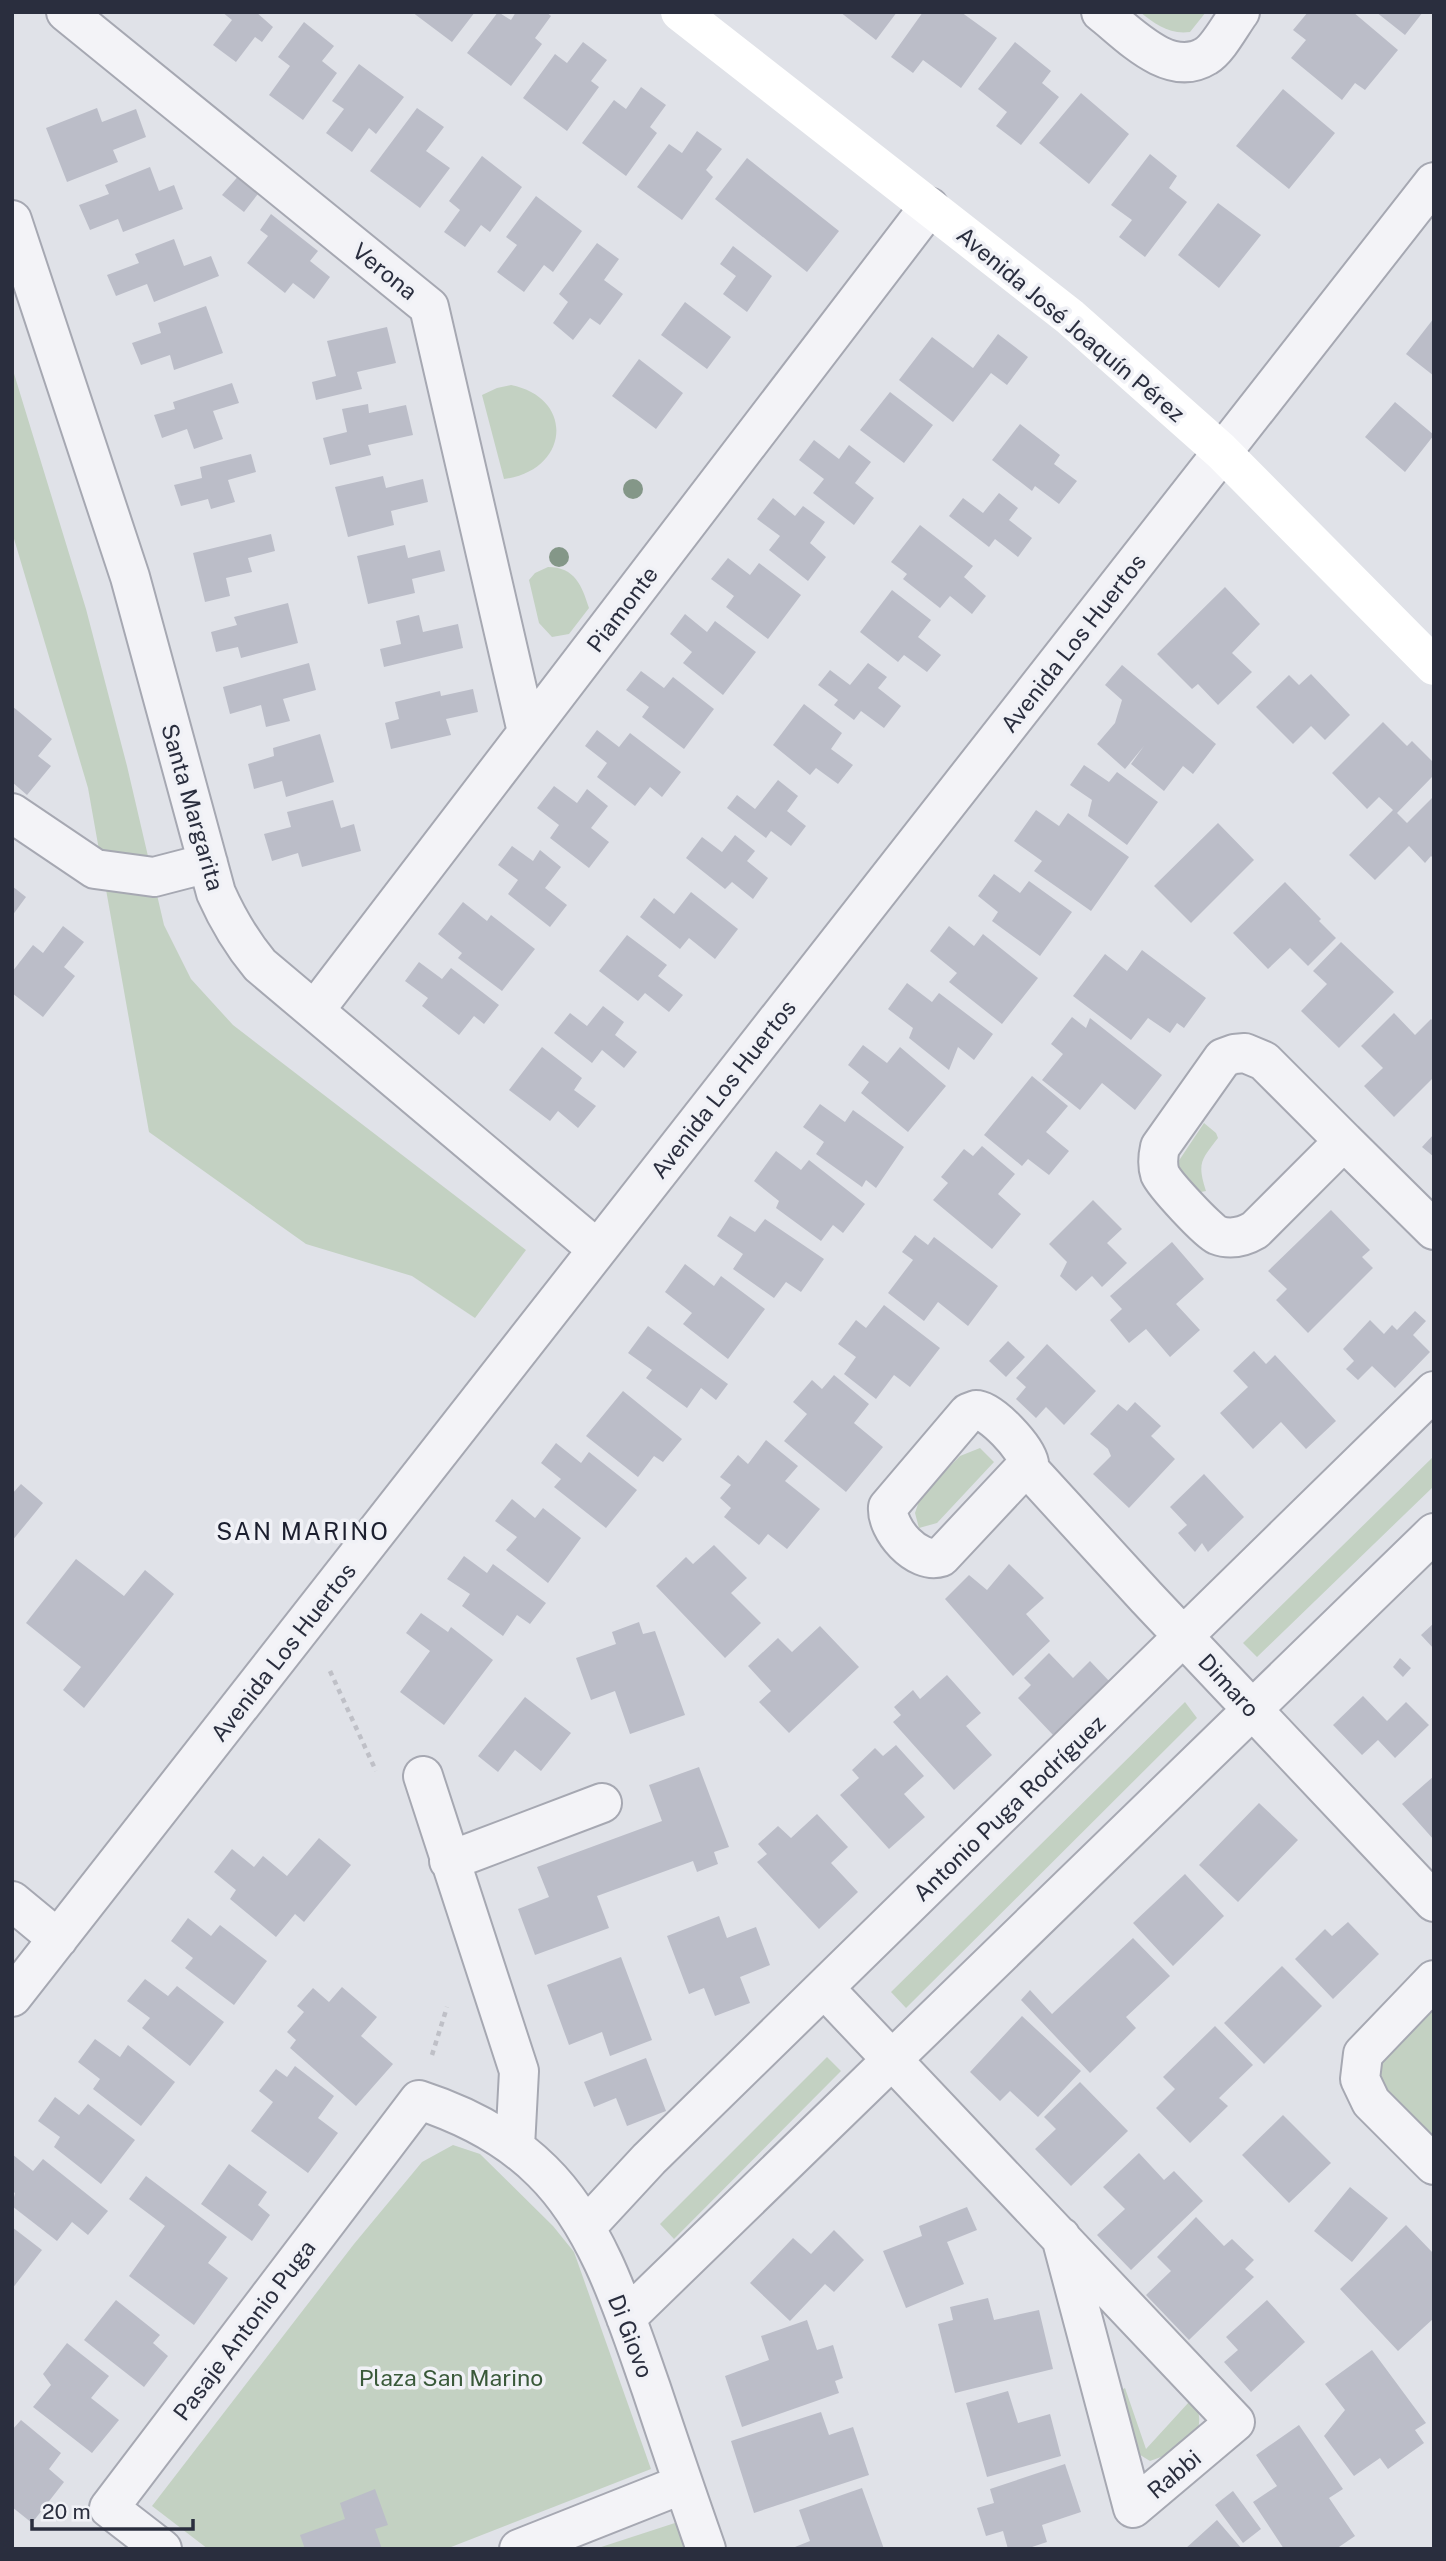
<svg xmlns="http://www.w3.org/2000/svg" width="1446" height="2561" font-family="'Public Sans',sans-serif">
	<rect width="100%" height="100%" fill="#e0e2e8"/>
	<!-- green -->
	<path fill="#c3d1c2" d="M1140 12H1206L1190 32C1170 35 1155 24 1140 12Z
		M12 367 86 609 127 766 164 925 191 979 233 1025 526 1250 475 1318 412 1276 306 1244 149 1132 88 788 12 532Z
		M511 385C576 398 569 471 504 479L482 395 497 388Z
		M548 567C575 567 582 586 589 608L569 634 552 637 539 623 529 580 535 573Z
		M1204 1123 1216 1133 1218 1138C1201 1160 1197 1163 1206 1191L1201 1192 1174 1168Z
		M980 1448 994 1462 937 1523 919 1528 915 1513 921 1495 960 1456Z
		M1434 1456V1486L1257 1657 1243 1643Z
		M1185 1702 1197 1718 906 2008 891 1992Z
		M1434 2003V2144L1379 2091 1378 2065Z
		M827 2057 841 2071 674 2239 660 2224Z
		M453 2145 480 2154 553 2226 574 2252 651 2469 446 2549H208L152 2506 354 2244 422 2162Z
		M1125 2388 1146 2449 1189 2402C1201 2409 1200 2418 1198 2431L1172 2453 1150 2461 1137 2453 1121 2390Z
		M678 2522 687 2549H595Z"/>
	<!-- building -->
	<path fill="#bbbdc8" d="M222 12H256L273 27 262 42 255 37 236 62 213 45 232 20Z
		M412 12H475L452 42Z
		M498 12 511 20 516 12H546L551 16 535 38 542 44 511 86 467 53Z
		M840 12H897L876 40Z
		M923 12H961L997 38 961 88 923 60 913 73 891 57Z
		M1308 12H1353L1398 50 1365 90 1355 83 1342 100 1291 58 1306 40 1293 30Z
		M1376 12H1423L1405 35Z
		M304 22 334 46 322 61 337 73 303 120 269 95 290 66 278 57Z
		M583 42 607 60 591 81 599 87 567 131 523 98 555 54 567 63Z
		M1015 42 1051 71 1042 83 1059 97 1021 145 996 126 1007 112 978 89Z
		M359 64 404 97 376 134 369 128 352 152 326 133 344 109 332 101Z
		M641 87 666 105 650 127 657 133 626 176 582 143 614 100 626 109Z
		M1283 89 1335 133 1289 189 1236 146Z
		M1081 93 1129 134 1089 184 1039 143Z
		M97 108 102 122 136 109 146 137 113 150 118 162 67 182 46 128Z
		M417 108 444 127 426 151 450 168 420 208 370 171Z
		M697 131 722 149 706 170 713 177 682 220 637 187 669 144 682 153Z
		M1150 154 1177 176 1169 188 1187 202 1145 257 1119 237 1132 220 1111 205Z
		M482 156 522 187 490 232 481 225 465 247 444 232 460 210 449 201Z
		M747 158 839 231 807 272 715 199Z
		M150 167 159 191 174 185 183 209 123 232 118 219 90 230 79 205 109 194 105 185Z
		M241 173 261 190 244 212 222 195Z
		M536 196 582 231 553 272 544 265 524 292 497 272 517 245 506 237Z
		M1218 203 1261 235 1219 288 1178 255Z
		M271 214 318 251 310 261 330 277 314 299 293 283 285 293 247 263 268 236 260 230Z
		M174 239 184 266 211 256 219 276 154 302 147 284 116 296 107 275 139 263 135 254Z
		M597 243 619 259 604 280 623 294 600 325 590 318 573 340 553 323 568 302 559 294Z
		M733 246 772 276 747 312 723 294 736 276 720 264Z
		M685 302 731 337 707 369 661 335Z
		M206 306 223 353 174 370 170 355 141 365 132 343 161 333 158 323Z
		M1434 318V376L1406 354Z
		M387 327 396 363 357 372 362 389 316 400 312 382 336 376 327 341Z
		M998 334 1028 357 1007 385 991 373 953 422 899 380 932 337 973 368Z
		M639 359 683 393 656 429 612 396Z
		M232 383 239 403 213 411 223 439 194 449 187 429 162 438 154 415 175 409 173 402Z
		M890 392 933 425 904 463 860 430Z
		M1395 402 1434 435 1405 472 1365 437Z
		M368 404 369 413 406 405 413 435 368 445 371 455 330 465 323 438 347 432 342 409Z
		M1020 424 1060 455 1054 464 1077 481 1059 504 1035 486 1032 491 992 460Z
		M814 440 839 459 849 445 871 462 855 483 874 498 854 525 813 493 824 479 799 460Z
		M251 454 256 472 228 480 235 502 211 509 208 499 181 506 174 485 202 478 200 467Z
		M383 476 386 488 423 479 428 502 391 511 394 525 348 537 335 487Z
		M999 493 1018 508 1009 520 1032 538 1018 557 995 539 989 547 949 516 963 498 983 513Z
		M773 498 795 516 803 506 825 522 810 543 826 557 808 581 769 550 780 536 757 519Z
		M920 525 973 566 964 577 986 596 972 614 950 596 940 608 903 579 907 574 891 562Z
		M271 534 275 551 248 558 252 572 226 578 230 596 205 602 193 553Z
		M405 545 408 558 440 550 445 571 412 579 415 593 368 604 357 556Z
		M728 558 750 575 759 563 801 595 768 639 726 607 734 596 711 579Z
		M1225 587 1260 624 1232 653 1252 672 1218 705 1198 684 1192 689 1157 654Z
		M892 590 931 620 918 637 941 655 927 672 904 655 898 662 860 632Z
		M288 603 298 643 241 658 238 647 216 652 211 632 237 625 234 617Z
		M685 614 707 632 715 621 756 652 723 695 683 663 692 652 670 634Z
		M419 615 423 632 458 624 463 648 384 667 380 649 401 644 396 621Z
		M309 663 316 690 283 699 290 721 266 727 261 705 230 714 223 687Z
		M868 663 887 677 878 688 901 706 884 728 861 711 854 720 834 705 838 700 818 685 830 670 850 685Z
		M1122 665 1216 744 1193 774 1183 766 1164 791 1131 764 1144 746 1125 769 1097 744 1115 723 1122 700 1105 685Z
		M641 671 664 688 673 677 714 709 684 749 642 717 649 707 626 690Z
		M1311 674 1350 715 1325 740 1311 726 1293 744 1256 707 1289 675 1299 685Z
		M473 689 478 712 446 719 451 735 391 749 385 723 399 719 395 702 440 691 441 696Z
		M804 704 842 733 831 749 853 765 838 784 816 768 810 775 773 745Z
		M12 706 52 739 38 756 51 766 27 795 12 782Z
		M1383 722 1407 746 1412 741 1432 761 1434 759V779L1432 777 1397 813 1407 823 1434 796V859L1431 856 1425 863 1409 846 1375 880 1349 855 1393 810 1379 797 1367 809 1332 773Z
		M597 730 619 747 630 733 681 772 662 797 650 787 635 806 597 777 607 763 585 746Z
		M320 734 334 782 286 797 282 781 254 789 248 764 274 756 273 748Z
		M1084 765 1109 782 1117 772 1158 802 1127 845 1088 816 1092 800 1070 785Z
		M778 780 798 796 787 811 806 826 791 846 771 831 766 838 727 808 737 795 755 809Z
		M554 786 577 803 587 789 608 806 591 828 609 842 589 868 550 838 559 825 537 808Z
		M333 800 341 828 354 824 361 851 302 867 298 853 272 861 264 834 291 827 287 812Z
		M1036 810 1059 826 1068 813 1129 857 1091 911 1034 871 1042 861 1014 841Z
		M1218 823 1254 860 1191 923 1154 886Z
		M735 835 755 851 747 861 768 878 753 899 732 882 725 889 686 858 702 837 722 852Z
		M512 846 533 861 540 850 561 867 545 888 567 905 550 927 508 894 518 880 498 865Z
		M994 874 1020 893 1029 881 1072 912 1040 956 992 921 998 912 978 896Z
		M1285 882 1321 919 1319 921 1336 938 1308 966 1290 948 1268 969 1233 933Z
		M12 886 26 897 12 916Z
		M691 892 738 929 715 959 689 938 680 949 640 917 654 898 674 914Z
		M463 902 487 921 491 915 535 949 502 991 458 958 462 953 438 934Z
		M63 926 84 942 64 967 75 976 43 1017 12 993V972L33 945 43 953Z
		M949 926 974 946 983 934 1038 978 1002 1024 949 982 957 973 930 951Z
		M627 935 667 965 658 976 683 995 669 1012 645 993 638 1001 599 971Z
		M1341 942 1394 992 1339 1048 1301 1011 1327 984 1313 971Z
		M1142 950 1206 998 1184 1028 1177 1023 1170 1033 1148 1018 1131 1040 1073 996 1105 954 1127 971Z
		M419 962 442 979 451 968 499 1005 484 1024 474 1016 459 1035 422 1006 428 998 405 981Z
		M907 983 932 1002 939 993 993 1034 974 1060 958 1047 949 1070 909 1038 913 1028 888 1009Z
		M603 1006 624 1022 615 1035 637 1052 624 1068 602 1050 592 1063 554 1033 570 1013 587 1026Z
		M1394 1013 1415 1035 1431 1019 1434 1022V1077L1394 1117 1364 1086 1383 1068 1361 1046Z
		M1072 1017 1086 1028 1090 1018 1162 1075 1135 1110 1102 1083 1080 1110 1042 1080 1063 1054 1051 1044Z
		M863 1045 887 1063 900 1047 946 1086 908 1132 861 1093 869 1082 848 1065Z
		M542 1047 582 1078 574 1090 596 1106 578 1128 558 1111 550 1121 509 1090Z
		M1032 1076 1068 1106 1046 1132 1069 1151 1049 1175 1028 1159 1022 1166 984 1135Z
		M820 1104 845 1122 853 1110 904 1147 876 1188 866 1180 862 1187 816 1154 824 1142 803 1127Z
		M1434 1134V1157L1422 1147Z
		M982 1146 1015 1174 998 1194 1021 1214 992 1249 933 1200 948 1183 941 1177 964 1149 973 1156Z
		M776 1151 801 1170 809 1160 865 1204 843 1233 833 1225 821 1241 776 1208 779 1201 754 1181Z
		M1093 1200 1122 1229 1107 1243 1127 1263 1102 1287 1092 1276 1076 1291 1060 1276 1067 1262 1049 1244Z
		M1331 1210 1370 1250 1362 1257 1373 1268 1308 1333 1276 1300 1287 1289 1268 1271Z
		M730 1216 755 1232 765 1219 824 1259 801 1292 786 1282 774 1298 733 1269 743 1254 717 1236Z
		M915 1235 928 1245 934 1237 998 1286 968 1326 938 1302 924 1321 888 1293 913 1260 902 1252Z
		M1172 1242 1204 1279 1176 1304 1200 1330 1170 1357 1146 1329 1129 1343 1110 1320 1122 1309 1110 1296Z
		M685 1264 714 1286 721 1276 765 1309 728 1359 683 1324 692 1313 665 1292Z
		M884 1305 940 1348 910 1387 894 1375 876 1399 844 1374 856 1357 838 1344 856 1320 866 1328Z
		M1415 1311 1426 1321 1413 1335 1430 1352 1395 1388 1372 1366 1358 1380 1346 1369 1354 1361 1343 1349 1370 1320 1384 1334 1392 1325 1397 1330Z
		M648 1326 728 1384 716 1400 701 1388 687 1408 646 1378 652 1370 628 1353Z
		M1008 1341 1025 1357 1006 1377 989 1361Z
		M1047 1344 1096 1391 1064 1425 1046 1407 1036 1418 1016 1399 1026 1387 1016 1378Z
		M1254 1351 1266 1364 1275 1355 1336 1421 1306 1449 1281 1422 1253 1449 1220 1413 1248 1387 1233 1371Z
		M834 1375 869 1404 854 1423 883 1447 846 1492 784 1441 807 1414 793 1402 812 1380 822 1389Z
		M623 1391 682 1439 663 1462 654 1456 638 1477 586 1436Z
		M1135 1402 1161 1426 1151 1436 1175 1459 1129 1508 1093 1474 1111 1456 1108 1449 1090 1434 1118 1404 1127 1411Z
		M766 1440 798 1466 785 1481 820 1509 787 1549 768 1534 759 1545 724 1517 731 1508 720 1498 731 1485 720 1477 738 1455 748 1464Z
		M556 1443 581 1463 589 1452 637 1490 606 1528 554 1487 561 1479 541 1463Z
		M1204 1474 1244 1517 1208 1552 1202 1543 1195 1552 1178 1533 1187 1525 1170 1507Z
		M21 1484 43 1503 12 1541V1494Z
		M512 1499 535 1518 543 1508 581 1538 548 1583 506 1550 517 1537 495 1521Z
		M714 1545 747 1578 731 1593 761 1623 725 1658 656 1586 686 1557 693 1564Z
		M464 1556 487 1573 493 1564 546 1603 530 1624 517 1615 503 1636 462 1606 470 1594 447 1579Z
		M76 1559 124 1596 145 1570 174 1594 84 1708 63 1690 81 1667 26 1623Z
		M1009 1564 1044 1598 1026 1614 1050 1641 1013 1676 945 1599 969 1575 987 1590Z
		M421 1613 448 1632 451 1627 493 1660 444 1725 400 1692 430 1651 406 1633Z
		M639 1622 643 1634 655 1631 685 1715 630 1734 615 1691 591 1700 576 1658 616 1644 612 1632Z
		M1434 1623V1649L1421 1635Z
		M820 1626 859 1667 789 1733 759 1702 771 1691 748 1666 778 1638 792 1652Z
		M1049 1653 1073 1678 1090 1661 1110 1682 1054 1736 1018 1698 1031 1685 1024 1678Z
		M1400 1658 1411 1668 1403 1677 1393 1667Z
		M947 1675 981 1713 966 1726 992 1755 954 1790 893 1722 901 1715 894 1707 913 1690 920 1699Z
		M1363 1696 1387 1721 1406 1702 1429 1725 1395 1758 1378 1740 1362 1755 1333 1725Z
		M525 1697 571 1733 541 1771 515 1750 498 1772 478 1756Z
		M896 1745 924 1776 904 1794 925 1817 889 1849 840 1795 859 1778 852 1770 875 1748 883 1756Z
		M699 1767 729 1847 714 1852 718 1864 697 1872 693 1861 597 1896 609 1928 535 1955 518 1909 549 1897 537 1867 662 1821 649 1785Z
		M1434 1776V1840L1402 1804Z
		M1259 1803 1298 1840 1238 1902 1199 1865Z
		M817 1814 848 1847 831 1863 858 1892 819 1929 757 1862 767 1854 758 1844 778 1826 791 1838Z
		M319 1838 351 1865 304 1922 295 1914 276 1937 230 1899 236 1890 214 1872 232 1849 254 1867 263 1856 287 1876Z
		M1185 1874 1224 1916 1173 1966 1133 1923Z
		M719 1916 727 1938 756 1927 770 1965 740 1977 750 2003 715 2016 704 1988 689 1994 667 1936Z
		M188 1918 211 1936 220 1925 267 1961 234 2005 185 1968 193 1958 171 1941Z
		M1348 1922 1379 1954 1333 1999 1295 1959 1325 1929 1332 1936Z
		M1133 1938 1170 1976 1126 2017 1136 2028 1090 2073 1021 2000 1030 1990 1052 2014Z
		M621 1957 652 2040 610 2056 602 2032 569 2045 547 1985Z
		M1282 1966 1322 2006 1264 2064 1224 2023Z
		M145 1979 168 1996 177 1986 224 2022 190 2066 142 2028 150 2018 127 2001Z
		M342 1987 377 2017 361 2036 393 2064 356 2106 290 2048 296 2040 287 2032 304 2012 297 2006 313 1988 329 2002Z
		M1022 2016 1081 2071 1038 2117 1010 2091 1000 2101 970 2072Z
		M1215 2026 1253 2065 1219 2098 1228 2106 1190 2143 1156 2108 1175 2089 1163 2077Z
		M95 2039 120 2057 128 2045 175 2082 141 2126 93 2089 100 2079 78 2062Z
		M646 2058 666 2111 627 2126 616 2098 594 2107 584 2082Z
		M295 2066 334 2096 318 2118 338 2133 308 2173 251 2131 273 2102 259 2091 276 2069 287 2077Z
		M1080 2082 1128 2131 1071 2186 1035 2149 1056 2129 1044 2117Z
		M55 2097 79 2115 88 2104 135 2140 101 2184 54 2147 60 2137 38 2121Z
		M1283 2115 1331 2163 1289 2203 1242 2155Z
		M1139 2153 1164 2180 1174 2171 1203 2201 1131 2270 1097 2235 1125 2209 1103 2187Z
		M12 2154 33 2171 43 2159 108 2211 88 2235 72 2222 57 2241 12 2206 15 2193 12 2191Z
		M229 2164 267 2192 258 2205 270 2215 252 2241 201 2204Z
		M146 2176 227 2237 208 2263 228 2278 194 2325 129 2276 165 2226 129 2199Z
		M1350 2187 1388 2218 1352 2262 1314 2231Z
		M967 2207 977 2230 947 2242 964 2284 906 2308 883 2251 922 2236 919 2226Z
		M1196 2217 1224 2246 1232 2239 1254 2260 1245 2269 1254 2277 1189 2340 1146 2295 1171 2271 1157 2257Z
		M1406 2225 1434 2254V2318L1398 2351 1340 2289Z
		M12 2227 42 2250 12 2289Z
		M834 2230 864 2260 834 2292 825 2284 790 2321 750 2283 793 2238 811 2254Z
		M988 2298 994 2320 1039 2310 1053 2369 955 2393 938 2324 953 2320 950 2307Z
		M116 2300 160 2335 153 2343 168 2356 144 2387 84 2340Z
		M1267 2300 1305 2342 1251 2392 1224 2362 1238 2350 1226 2337Z
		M807 2320 817 2350 833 2345 843 2378 835 2381 839 2393 742 2427 725 2376 769 2360 761 2336Z
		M67 2343 109 2376 91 2398 119 2420 92 2453 33 2407 51 2385 43 2374Z
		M1372 2350 1426 2423 1415 2430 1424 2443 1388 2469 1380 2458 1354 2476 1324 2436 1345 2410 1325 2384Z
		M1008 2391 1018 2423 1050 2414 1061 2456 987 2477 966 2403Z
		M821 2412 829 2435 853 2427 869 2475 754 2513 731 2441Z
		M21 2420 61 2453 49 2469 64 2482 32 2523 12 2507V2430Z
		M1299 2425 1343 2489 1329 2498 1355 2536 1336 2549H1284L1253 2502 1277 2486 1256 2455Z
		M1065 2464 1081 2512 1042 2525 1047 2542 1026 2549H1008L1003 2531 986 2536 977 2508 994 2503 990 2489Z
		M862 2488 884 2549H790L810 2541 799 2510Z
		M375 2489 388 2525 375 2529 382 2549H305L300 2535 345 2519 340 2503Z
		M1233 2491 1261 2529 1243 2543 1215 2505Z
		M1217 2520 1242 2549H1185Z"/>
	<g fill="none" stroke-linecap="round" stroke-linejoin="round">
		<defs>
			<path id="street" d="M66 12 429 307 527 732
				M1101 12C1128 33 1169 79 1206 56 1218 49 1231 24 1240 12
				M12 220 130 577 216 893C228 920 241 942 260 965L597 1249
				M12 813 95 869 154 877 208 863
				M315 1010 929 207
				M1245 1053 1264 1061 1344 1141 1255 1230C1243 1237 1230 1240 1217 1235 1208 1231 1165 1185 1160 1174 1157 1165 1158 1156 1160 1147L1223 1058 1234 1054Z
				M1344 1141 1434 1230
				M976 1410C991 1410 1026 1448 1029 1463L941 1557C917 1565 886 1529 888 1507L968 1413Z
				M1027 1467 1147 1598 1434 1902
				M423 1776 519 2071 515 2147
				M449 1861 602 1803
				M12 1901 58 1939
				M1434 1980 1363 2054 1360 2079 1371 2102 1434 2165
				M824 1988 1235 2422 1133 2508 1061 2237
				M12 1997 1434 182
				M586 2227 649 2159 1434 1391
				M626 2318 1434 1533
				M162 2549 109 2508 419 2100C465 2115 507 2136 542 2171 599 2227 625 2314 651 2388 669 2442 687 2495 706 2549
				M519 2549 683 2484"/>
		</defs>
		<!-- street casing -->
		<use href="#street" stroke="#a6a8b2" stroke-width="42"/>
		<!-- path -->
		<path stroke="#bfc0c7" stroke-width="4.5" stroke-dasharray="5 5" stroke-linecap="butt" d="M330 1671 376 1771
			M432 2055 447 2007"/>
		<!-- street -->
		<use href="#street" stroke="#f3f3f7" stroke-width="38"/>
		<!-- secondary -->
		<path stroke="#fff" stroke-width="38" d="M680 12 1070 317 1221 451 1434 666"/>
	</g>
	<!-- trees -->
	<g fill="#849788">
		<circle cx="633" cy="489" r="10"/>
		<circle cx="559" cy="557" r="10"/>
	</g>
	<g text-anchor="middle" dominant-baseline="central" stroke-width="7" stroke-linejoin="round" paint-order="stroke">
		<!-- street labels -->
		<g font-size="23" fill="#2a2e3e" stroke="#f0f1f6">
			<text transform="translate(385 271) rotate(39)">Verona</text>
			<text transform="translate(1071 324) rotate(40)">Avenida José Joaquín Pérez</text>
			<text transform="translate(622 609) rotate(-53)">Piamonte</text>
			<text transform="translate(1073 643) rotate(-52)">Avenida Los Huertos</text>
			<text transform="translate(193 807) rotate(74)">Santa Margarita</text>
			<text transform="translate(723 1089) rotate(-52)">Avenida Los Huertos</text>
			<text transform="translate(283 1652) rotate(-52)">Avenida Los Huertos</text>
			<text transform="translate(1229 1685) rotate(47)">Dimaro</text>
			<text transform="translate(1009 1808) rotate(-44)">Antonio Puga Rodríguez</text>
			<text transform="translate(244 2330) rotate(-53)">Pasaje Antonio Puga</text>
			<text transform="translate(631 2336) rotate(69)">Di Giovo</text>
			<text transform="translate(1174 2474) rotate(-40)">Rabbi</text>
		</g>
		<!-- park labels -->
		<g font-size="23" fill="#395939" stroke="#f0f1f6">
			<text x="451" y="2377">Plaza San Marino</text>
		</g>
		<!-- neighbourhood labels -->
		<g font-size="24" letter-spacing="2" fill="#1c1f2f" stroke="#f0f1f6">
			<text x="303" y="1531">SAN MARINO</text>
		</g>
	</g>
	<!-- border -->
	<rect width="1446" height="2561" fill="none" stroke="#2a2e3e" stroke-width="28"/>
	<!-- scale -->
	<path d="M32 2519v10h161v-10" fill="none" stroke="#2a2e3e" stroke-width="3.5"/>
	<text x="42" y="2519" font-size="21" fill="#2a2e3e" stroke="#f0f1f6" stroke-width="5" paint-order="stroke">20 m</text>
</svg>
